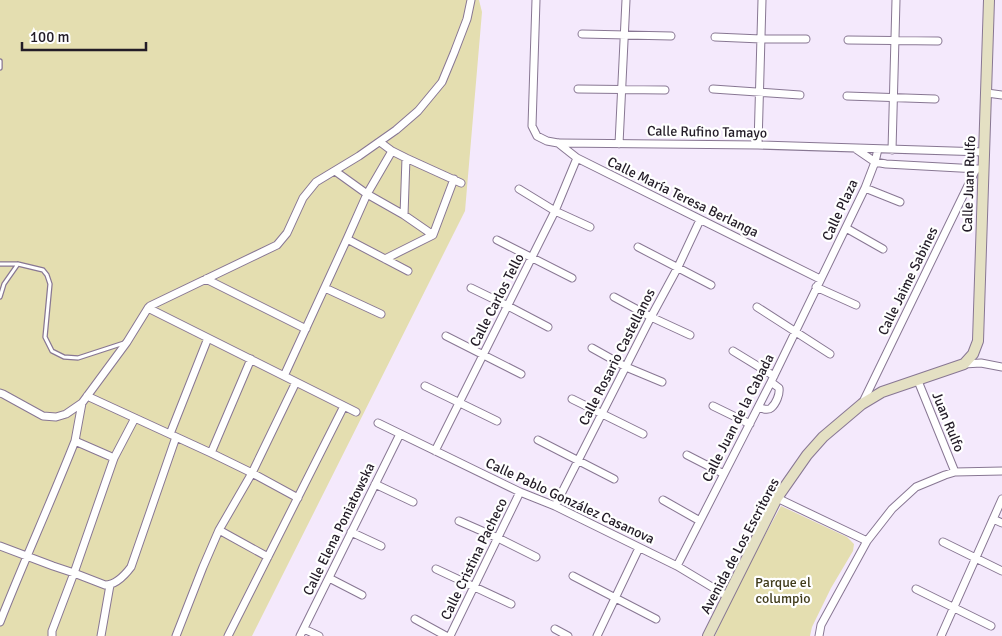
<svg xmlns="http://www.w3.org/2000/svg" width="1002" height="636" font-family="Signika,sans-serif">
	<rect width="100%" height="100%" fill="#f4e9fc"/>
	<!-- green -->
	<path fill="#e4deb0" d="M0 0H479L482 12 465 211 252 636H0Z
		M781 506 847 537 854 544 853 551 831 588 812 627 810 636H715L737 586Z"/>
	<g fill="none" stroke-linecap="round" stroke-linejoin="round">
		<defs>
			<path id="lane" d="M0 61V68
				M0 264H18L43 270 47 275 50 284 45 337 52 351 64 357 78 358 124 343
				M0 297 4 284 18 264"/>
			<path id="street" d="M536 0 532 126 537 136 547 141 558 143 577 158 820 279
				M582 34 671 36
				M715 37 761 39H806
				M848 40 938 41
				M578 89 665 90
				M713 89 800 95
				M987 93 1002 95
				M847 96 935 99
				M559 143 758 145 984 152
				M619 144 626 0
				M758 145 762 0
				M856 149 875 162 886 164 978 169
				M892 150 896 0
				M392 151 406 158
				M335 171 367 194 404 215 433 235 385 259
				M865 188 900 202
				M519 189 555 211 590 227
				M404 215 406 158 461 183
				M846 228 883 249
				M433 235 454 179
				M347 239 408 271
				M497 240 572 278
				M638 247 711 285
				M206 279 306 329
				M816 287 856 305
				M325 288 381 314
				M471 288 508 306 548 327
				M614 297 651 317 690 335
				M757 307 830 354
				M148 308 284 376 347 239 367 194 392 151 380 142
				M446 336 521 374
				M592 348 626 367 662 382
				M733 351 774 376
				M964 364 981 363 1002 367
				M284 376 356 412
				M918 381 955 472
				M425 386 497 421
				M0 393 3 394 43 416 56 417 66 414 82 403 127 342 148 308 150 306 277 245 287 233 303 198 316 182 359 156 396 130 418 111 442 82 454 53 467 19 471 0
				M87 396 211 453 251 359
				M572 399 643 434
				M82 403 75 441 114 458
				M862 404 976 169
				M713 406 750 424
				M758 408C762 408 768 411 771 408 776 404 780 394 779 388L771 382
				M378 423 520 492 555 506 677 566 727 596
				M170 434 208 338
				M538 440 614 479
				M435 451 555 211 577 158
				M211 453 252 473 298 498
				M687 455 724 474
				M375 484 413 502
				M777 498 867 541
				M663 500 700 521
				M555 506 651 317 678 267 700 220
				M993 519 1002 523
				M459 521 498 538 536 557
				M219 530 268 557
				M351 532 381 546
				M943 542 1002 571
				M0 546 53 566 74 573 105 585C116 585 125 575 131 567L176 437
				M677 566 771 382 865 188 875 162 878 149
				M436 569 511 604
				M573 576 656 619
				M329 578 362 595
				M916 589 991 626
				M415 619 446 636
				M0 622C24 561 51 502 75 441
				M304 629 319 636
				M555 629 568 636
				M52 636V631L74 573 114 458 135 418
				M101 636 110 585
				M176 636 203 567 219 530 252 473 296 382
				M228 636 344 406
				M300 636 400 434
				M450 636 520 492
				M597 636 639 548
				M819 636 821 625 867 541 892 509 916 487 945 475 955 472 1002 471
				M941 636 1002 499"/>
			<path id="secondary" d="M708 636 777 498 807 455 823 437 862 404 882 392 964 364 973 354 978 341 989 0"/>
		</defs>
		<!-- lane casing -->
		<use href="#lane" stroke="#887793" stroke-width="5.5"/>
		<!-- street casing -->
		<use href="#street" stroke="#887793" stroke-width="9"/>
		<!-- secondary casing -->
		<use href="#secondary" stroke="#887793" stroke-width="12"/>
		<!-- lane -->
		<use href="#lane" stroke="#fff" stroke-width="3"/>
		<!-- street -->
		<use href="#street" stroke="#fff" stroke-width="7"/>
		<!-- secondary -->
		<use href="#secondary" stroke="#e4e0c3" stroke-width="10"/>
	</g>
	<g text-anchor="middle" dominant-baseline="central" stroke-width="4.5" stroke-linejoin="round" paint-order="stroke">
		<!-- street labels -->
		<g font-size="14" fill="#231c27" stroke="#fff">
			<text transform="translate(707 132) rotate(1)">Calle Rufino Tamayo</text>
			<text transform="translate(969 184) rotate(-88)">Calle Juan Rulfo</text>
			<text transform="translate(683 197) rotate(26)">Calle María Teresa Berlanga</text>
			<text transform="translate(840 210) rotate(-65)">Calle Plaza</text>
			<text transform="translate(908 281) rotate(-64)">Calle Jaime Sabines</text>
			<text transform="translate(497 300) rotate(-63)">Calle Carlos Tello</text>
			<text transform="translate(617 357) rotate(-63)">Calle Rosario Castellanos</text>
			<text transform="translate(738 418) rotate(-63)">Calle Juan de la Cabada</text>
			<text transform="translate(948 422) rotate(68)">Juan Rulfo</text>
			<text transform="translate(570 501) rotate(25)">Calle Pablo González Casanova</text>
			<text transform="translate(339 529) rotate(-64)">Calle Elena Poniatowska</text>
			<text transform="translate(740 546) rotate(-62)">Avenida de Los Escritores</text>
			<text transform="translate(474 559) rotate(-64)">Calle Cristina Pacheco</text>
		</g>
		<!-- park labels -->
		<g font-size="14" fill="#403b1a" stroke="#fff">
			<text x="783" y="582">Parque el<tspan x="783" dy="16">columpio</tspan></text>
		</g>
	</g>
	<!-- scale -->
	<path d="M22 42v8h124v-8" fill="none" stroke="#231c27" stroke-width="2.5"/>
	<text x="30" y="42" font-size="15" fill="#231c27" stroke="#ffffff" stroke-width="4" paint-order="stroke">100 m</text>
</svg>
